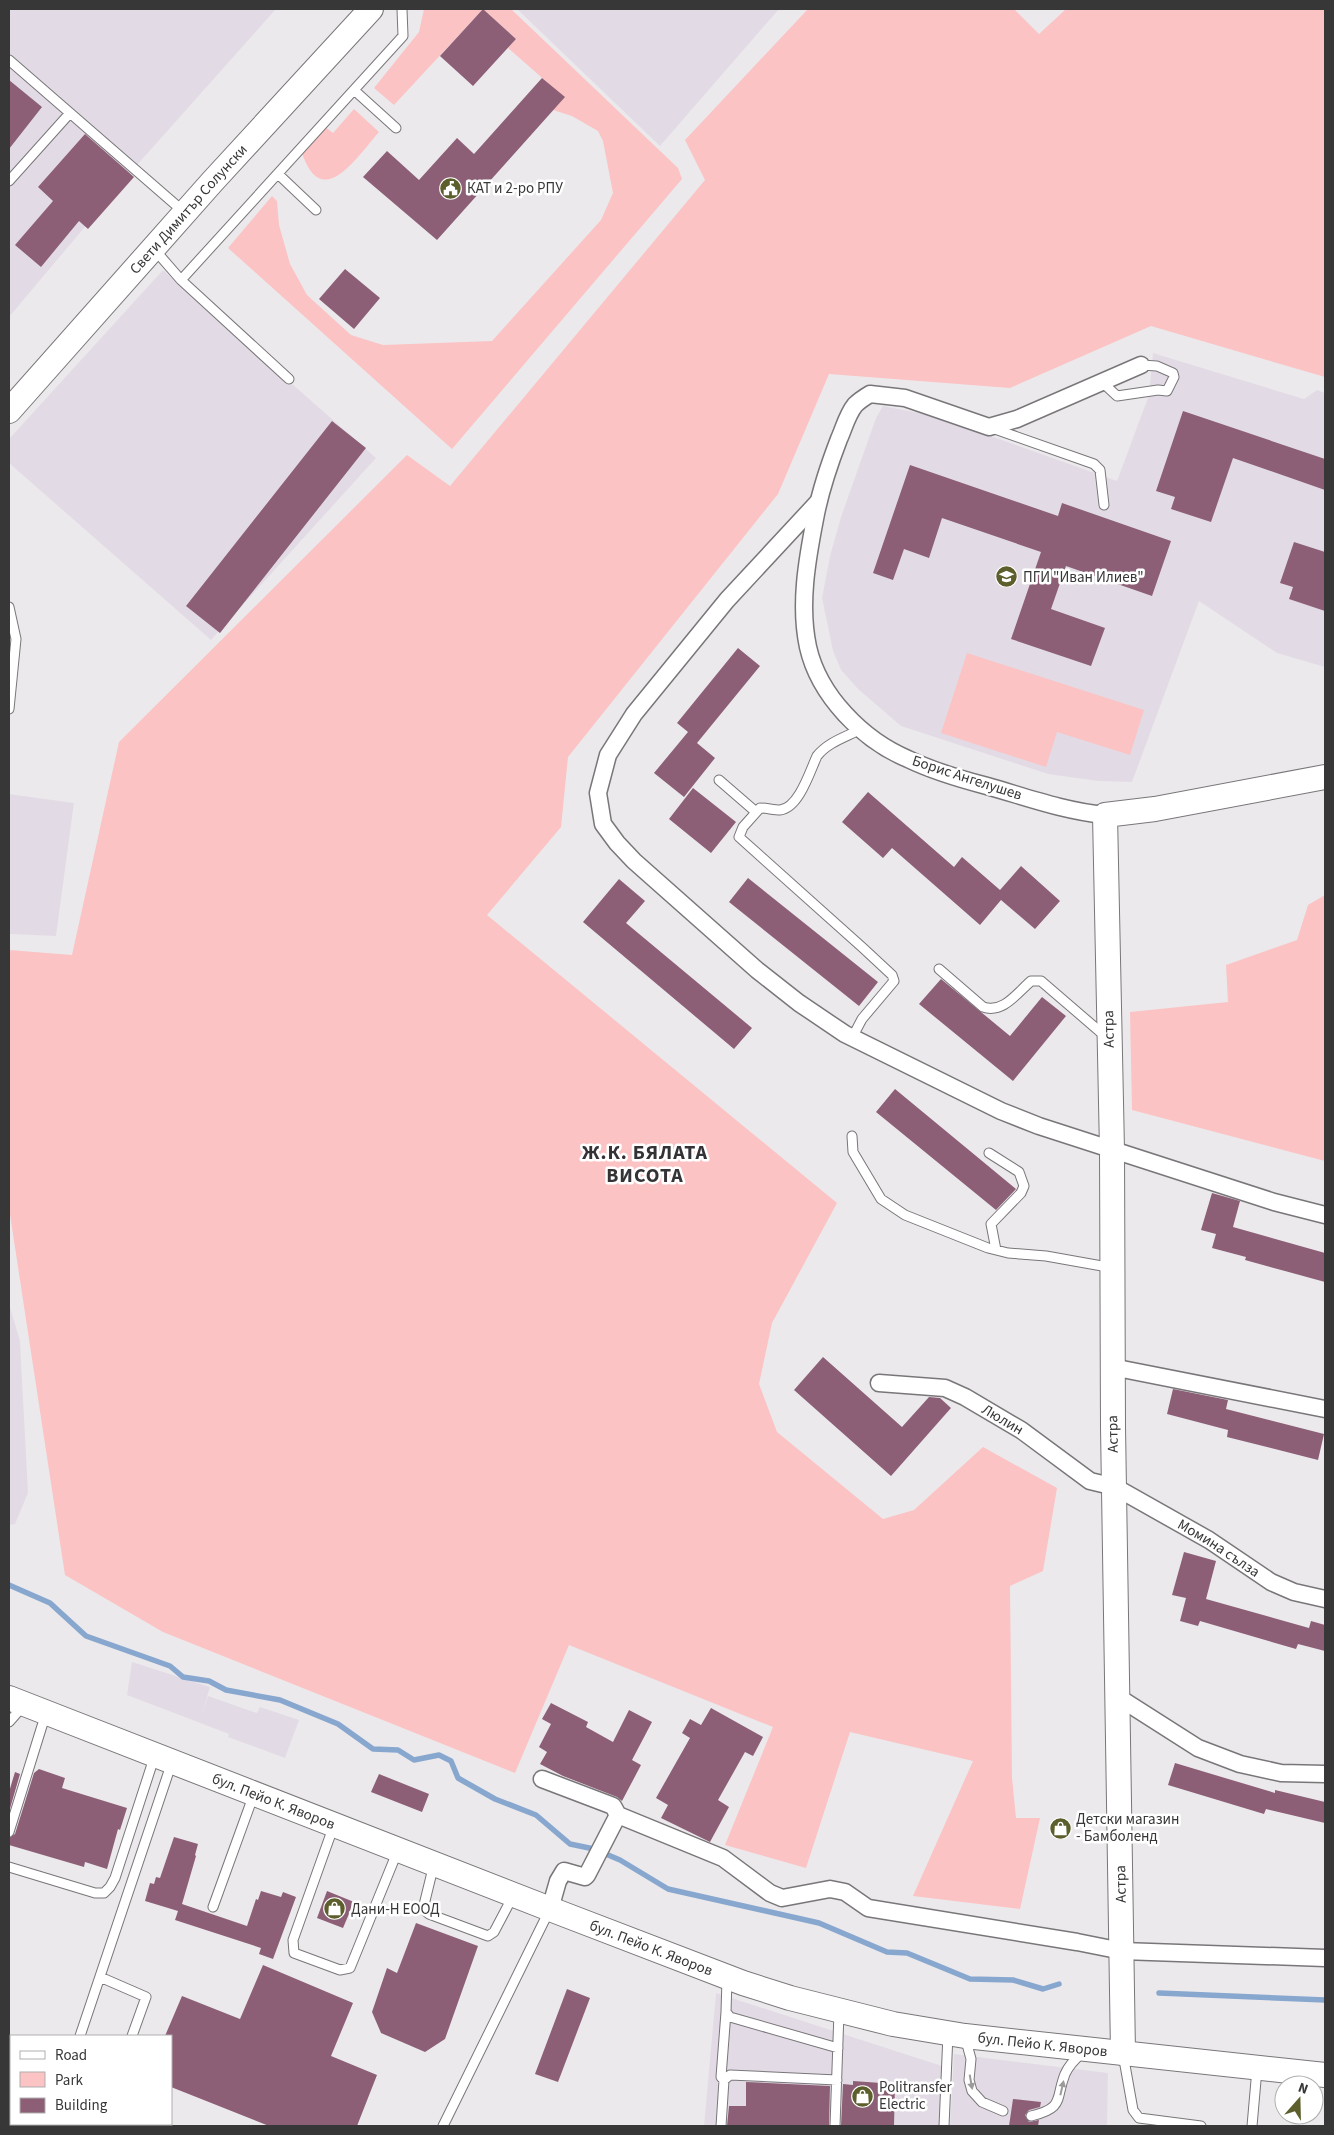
<svg xmlns="http://www.w3.org/2000/svg" width="1334" height="2135" font-family="'Source Sans 3',sans-serif">
	<rect width="100%" height="100%" fill="#ece9ed"/>
	<!-- built -->
	<path fill="#e2dbe5" d="M9 9H276L137 165 9 317Z
		M517 9H779L660 146Z
		M163 270 376 458 211 640 9 463V439Z
		M1153 353 1304 399 1317 390 1325 393V667L1277 653 1199 601 1132 782 1098 781 1048 774 901 726 858 689 841 670 833 651 822 598 830 556 841 517 876 418 883 406 935 416 1117 481 1149 395Z
		M9 794 74 803 56 936 9 934Z
		M9 1304 20 1341 28 1493 15 1524 9 1525Z
		M132 1662 210 1687 201 1717 208 1696 257 1713 260 1707 299 1720 285 1758 228 1737 229 1734 127 1695Z
		M716 1993 942 2066 945 2088 943 2126H704Z
		M954 2054 1108 2073 1107 2126H950Z"/>
	<!-- green -->
	<path fill="#fbc3c3" d="M424 9H511L678 168 682 179 452 449 228 248 272 196 277 201 279 225 290 264 307 295 351 335 383 345 492 341 601 220 613 193 603 141 598 131 572 116 553 110 564 97 508 48 516 39 483 9 394 105 374 88 419 32Z
		M808 9H1014L1039 34 1066 9H1325V377L1151 326 1010 388 829 374 778 494 568 757 561 827 487 915 837 1203 772 1323 759 1384 777 1432 883 1519 914 1510 983 1447 1057 1488 1043 1571 1010 1586 1012 1778 1016 1818H1040L1020 1909 913 1896 973 1761 850 1732 806 1868 725 1845 773 1727 569 1645 515 1773 163 1632 65 1575 9 1208V950L72 955 119 742 407 455 450 486 705 180 685 140Z
		M354 109 379 132C356 158 321 214 301 150L324 126 333 133Z
		M967 653 1144 710 1130 755 1057 732 1046 767 941 733Z
		M1325 895V1161L1132 1110 1130 1012 1228 1002 1226 965 1297 940 1308 905Z"/>
	<g fill="none" stroke-linecap="round" stroke-linejoin="round">
		<!-- stream -->
		<path stroke="#88a7ce" stroke-width="5.5" d="M9 1585 50 1603 86 1636 170 1666 183 1677 209 1681 226 1690 280 1700 338 1724 373 1749 398 1750 414 1760 439 1755 451 1761 458 1778 495 1799 536 1815 570 1844 594 1849 620 1860 668 1889 819 1923 887 1952 907 1953 970 1979 1013 1980 1043 1989 1059 1984
			M1159 1993 1325 2000"/>
	</g>
	<!-- building -->
	<path fill="#8c5f76" d="M483 9 516 39 473 86 440 56Z
		M542 78 565 97 437 240 363 177 387 151 419 180 457 138 474 154Z
		M9 80 42 107 9 149Z
		M85 134 134 177 88 229 79 221 41 267 15 245 53 201 38 187Z
		M345 269 380 298 354 329 319 299Z
		M1183 411 1325 459V490L1233 458 1211 522 1171 509 1175 497 1156 491Z
		M332 421 366 448 220 633 186 606Z
		M910 465 1058 516 1062 503 1171 541 1152 596 1066 566 1051 609 1105 628 1091 666 1011 639 1041 552 942 518 929 558 904 549 893 580 873 573Z
		M1294 542 1325 552V611L1289 599 1293 587 1280 583Z
		M738 648 760 666 697 743 715 758 684 797 654 773 688 732 677 723Z
		M693 788 736 822 711 853 669 819Z
		M868 792 954 867 962 857 1000 890 1021 866 1060 901 1035 929 1001 900 980 925 892 848 883 858 842 822Z
		M748 878 878 982 859 1006 729 902Z
		M619 879 645 901 626 923 752 1028 734 1049 583 922Z
		M941 979 1010 1036 1042 997 1066 1016 1013 1081 919 1004Z
		M895 1089 1016 1189 996 1210 876 1112Z
		M1212 1193 1240 1201 1233 1227 1325 1253V1282L1245 1260 1246 1257 1212 1248 1216 1234 1201 1230Z
		M823 1357 902 1427 929 1397 940 1398 951 1408 891 1476 794 1390Z
		M1173 1389 1228 1400 1226 1409 1324 1434 1318 1460 1227 1437 1228 1430 1167 1414Z
		M1184 1552 1216 1561 1206 1599 1309 1628 1311 1621 1325 1625V1651L1298 1644 1296 1649 1200 1621 1198 1626 1180 1621 1186 1598 1172 1595Z
		M551 1703 588 1722 586 1727 613 1742 629 1710 652 1722 632 1760 641 1765 622 1801 617 1797 563 1776 540 1764 547 1752 539 1747 551 1724 542 1719Z
		M711 1708 763 1737 753 1756 745 1752 718 1800 729 1807 710 1842 661 1818 668 1805 656 1798 690 1738 682 1733 690 1719 701 1725Z
		M1175 1763 1275 1793V1790L1325 1802V1823L1266 1809 1264 1814 1168 1785Z
		M39 1769 65 1778 62 1788 127 1808 120 1830 118 1829 107 1869 85 1862 84 1867 9 1845V1838L15 1834 34 1773Z
		M15 1772 20 1774 9 1812V1792Z
		M379 1774 429 1794 422 1812 371 1792Z
		M174 1837 198 1844 195 1855 196 1856 182 1904 247 1926 256 1899 258 1900 261 1891 281 1897 283 1892 296 1897 273 1959 259 1954 261 1948 175 1920 178 1911 145 1901 150 1883 154 1884 156 1877 160 1878Z
		M327 1891 354 1902 343 1928 317 1918Z
		M416 1923 478 1946 445 2039 425 2052 381 2033 372 2012 387 1968 397 1973Z
		M263 1965 353 2003 331 2056 377 2075 357 2126H269L171 2087V2036H165L182 1996 240 2019Z
		M567 1989 590 1998 558 2082 535 2074Z
		M853 2081 895 2084 894 2126H841L843 2084 853 2085Z
		M746 2082 830 2086 829 2126H727L729 2106H746Z
		M1013 2099 1041 2102 1040 2107 1029 2110 1025 2115 1029 2122 1039 2120 1038 2126H1009Z"/>
	<g fill="none" stroke-linecap="round" stroke-linejoin="round">
		<defs>
			<path id="lane" d="M9 60 184 212
				M354 90 396 128
				M278 174 316 210
				M9 181 70 113
				M154 249 181 280 289 379
				M181 280 403 36 402 9
				M1103 383 1117 396 1158 390 1167 391 1174 377 1173 373 1157 366 1141 365
				M992 428 1094 464 1100 470 1104 505
				M9 607 16 639 9 709
				M719 780 756 812
				M939 969 983 1007C1003 1014 1017 993 1031 981H1041L1105 1036
				M852 1038 862 1019 894 981 892 975 863 948 739 837 743 827 760 808C766 808 774 810 780 810 799 808 810 771 817 756 828 742 846 737 861 729
				M852 1136 853 1152 881 1199 905 1215 988 1248 1008 1253 1046 1256 1113 1268
				M989 1153 1019 1172 1024 1186 1021 1193 991 1224 996 1250
				M9 1722 24 1705
				M334 1825 293 1940 294 1953 340 1970 350 1968 398 1850
				M9 1832 46 1713
				M434 1864 423 1909 429 1914 488 1936 494 1932 513 1896
				M9 1867 95 1893H104L110 1887 115 1878 155 1755
				M213 1907 254 1794
				M100 1977 146 1997 132 2036
				M727 1979 726 2012 730 2017 838 2048
				M80 2036 172 1762
				M965 2037 971 2059 969 2080 972 2091 982 2102 1003 2111
				M1123 2054 1133 2110 1139 2118 1201 2126
				M724 2080 721 2077 726 2012
				M9 2081 11 2080
				M1031 2116C1065 2108 1055 2099 1065 2074 1069 2065 1075 2059 1082 2053
				M443 2126 550 1909
				M721 2126 724 2080 730 2075 837 2080
				M835 2126 839 2012
				M944 2126 948 2034
				M1252 2126 1257 2069"/>
			<g id="street">
				<path d="M818 502 727 600 634 714 608 755 598 793 603 824 617 843 634 861 757 970 799 1003 845 1034 1001 1111 1039 1126 1274 1202 1325 1215"/>
				<path d="M1105 815C1064 811 1026 797 987 786 960 779 933 771 908 759 863 740 819 696 808 647 799 605 807 560 815 519 820 491 829 465 839 439 844 428 847 415 855 405 859 401 865 397 870 394L905 398 989 427 1017 419 1141 365"/>
				<path d="M1112 1367 1325 1409"/>
				<path id="s1" d="M879 1383 945 1388 965 1397 1021 1430 1090 1481 1115 1487 1209 1540 1271 1582 1294 1592 1325 1599"/>
				<path d="M1118 1697 1198 1748 1240 1764 1281 1773 1325 1774"/>
				<path d="M542 1779 613 1806 618 1815 723 1858 770 1893 782 1898 830 1889 845 1892 868 1908 1077 1942 1122 1951 1325 1958"/>
				<path d="M550 1909 558 1881 564 1871 585 1877 587 1875 618 1815"/>
			</g>
			<g id="secondary">
				<path id="s2" d="M9 411 212 182 371 9"/>
				<path id="s3" d="M9 1698 550 1909 743 1983 790 1998 893 2024 965 2036 1325 2075"/>
				<path d="M1123 2053 1113 1427 1112 1150 1105 815 1155 809 1325 777"/>
			</g>
		</defs>
		<!-- lane casing -->
		<use href="#lane" stroke="#797679" stroke-width="11"/>
		<!-- street casing -->
		<use href="#street" stroke="#797679" stroke-width="19"/>
		<!-- secondary casing -->
		<use href="#secondary" stroke="#797679" stroke-width="26"/>
		<!-- lane -->
		<use href="#lane" stroke="#fff" stroke-width="9"/>
		<!-- street -->
		<use href="#street" stroke="#fff" stroke-width="16"/>
		<!-- secondary -->
		<use href="#secondary" stroke="#fff" stroke-width="24"/>
	</g>
	<!-- one-way arrows -->
	<defs><path id="oneway-solid" d="M-6-.8H1V-3.2L6.5 0L1 3.2V.8H-6Z" transform="scale(1.25)"/></defs>
	<g fill="#9c9b9c">
		<use href="#oneway-solid" transform="translate(971 2082) rotate(80)"/>
		<use href="#oneway-solid" transform="translate(1062 2088) rotate(-77)"/>
	</g>
	<!-- icons -->
	<defs>
		<symbol id="civic-disc" viewBox="-11 -11 22 22"><circle r="9.5" fill="#5c5e2c" stroke="#fff"/><path d="M-.6-6.5H3V-4.5H.6V-3L4-1V1h2V6H-6V1h2V-1L-.6-3ZM-1.2 2.5V6h2.4V2.5Z" fill="#fff"/></symbol>
		<symbol id="school-disc" viewBox="-11 -11 22 22"><circle r="9.5" fill="#5c5e2c" stroke="#fff"/><path d="M0-5L7-2L0 1L-7-2ZM-4 1L0 2.5L4 1V4Q0 6-4 4Z" fill="#fff"/></symbol>
		<symbol id="shop-disc" viewBox="-11 -11 22 22"><circle r="9.5" fill="#5c5e2c" stroke="#fff"/><path d="M-5-2.5h2.3a2.7 3.5 0 0 1 5.4 0H5L5.5 6h-11ZM-1.5-2.5h3a1.5 2.3 0 0 0-3 0Z" fill="#fff"/></symbol>
	</defs>
	<g fill-rule="evenodd">
		<use href="#civic-disc" x="438" y="176" width="25" height="25"/>
		<use href="#school-disc" x="994" y="564" width="25" height="25"/>
		<use href="#shop-disc" x="1048" y="1816" width="25" height="25"/>
		<use href="#shop-disc" x="322" y="1896" width="25" height="25"/>
		<use href="#shop-disc" x="850" y="2084" width="25" height="25"/>
	</g>
	<g text-anchor="middle" dominant-baseline="central" stroke-width="5" stroke-linejoin="round" paint-order="stroke">
		<!-- poi labels -->
		<g font-size="15" fill="#383738" stroke="#fff" text-anchor="start">
			<text x="467" y="188">КАТ и 2-ро РПУ</text>
			<text x="1023" y="577">ПГИ "Иван Илиев"</text>
			<text x="1076" y="1819">Детски магазин<tspan x="1076" dy="17">- Бамболенд</tspan></text>
			<text x="351" y="1909">Дани-Н ЕООД</text>
			<text x="879" y="2087">Politransfer<tspan x="879" dy="17">Electric</tspan></text>
		</g>
		<!-- street labels -->
		<g font-size="15" fill="#383738" stroke="#fff">
			<text stroke="none"><textPath href="#s2" startOffset="270">Свети Димитър Солунски</textPath></text>
			<text transform="translate(967 778) rotate(18)">Борис Ангелушев</text>
			<text transform="translate(1109 1029) rotate(-91)">Астра</text>
			<text stroke="none"><textPath href="#s1" startOffset="132">Люлин</textPath></text>
			<text transform="translate(1113 1434) rotate(-91)">Астра</text>
			<text stroke="none"><textPath href="#s1" startOffset="385">Момина сълза</textPath></text>
			<text stroke="none"><textPath href="#s3" startOffset="284">бул. Пейо К. Яворов</textPath></text>
			<text transform="translate(1121 1884) rotate(-91)">Астра</text>
			<text stroke="none"><textPath href="#s3" startOffset="689">бул. Пейо К. Яворов</textPath></text>
			<text stroke="none"><textPath href="#s3" startOffset="1094">бул. Пейо К. Яворов</textPath></text>
		</g>
		<!-- district labels -->
		<g font-size="20" font-weight="bold" letter-spacing="1" fill="#343235" stroke="#fff">
			<text x="645" y="1153">Ж.К. БЯЛАТА<tspan x="645" dy="23">ВИСОТА</tspan></text>
		</g>
	</g>
	<!-- border -->
	<rect width="1334" height="2135" fill="none" stroke="#383738" stroke-width="20"/>
	<!-- legend -->
	<rect x="10" y="2035" width="162" height="90" fill="#ffffff" stroke="#afafaf"/>
	<rect x="20" y="2051" width="25" height="8" fill="#ffffff" stroke="#afafaf"/>
	<text x="55" y="2060" font-size="15" fill="#383738">Road</text>
	<rect x="20" y="2072" width="25" height="15" fill="#fbc3c3" stroke="#afafaf"/>
	<text x="55" y="2085" font-size="15" fill="#383738">Park</text>
	<rect x="20" y="2098" width="25" height="15" fill="#8c5f76" stroke="#afafaf"/>
	<text x="55" y="2110" font-size="15" fill="#383738">Building</text>
	<!-- north arrow -->
	<g transform="translate(1299 2100) rotate(20)"><circle r="24" fill="#ffffff" stroke="#afafaf"/>
	<path d="M0-4L9 19L0 12L-9 19Z" fill="#5c5e2c"/>
	<text y="-8" font-size="14" font-weight="bold" text-anchor="middle" fill="#383738">N</text>
	</g>
</svg>
